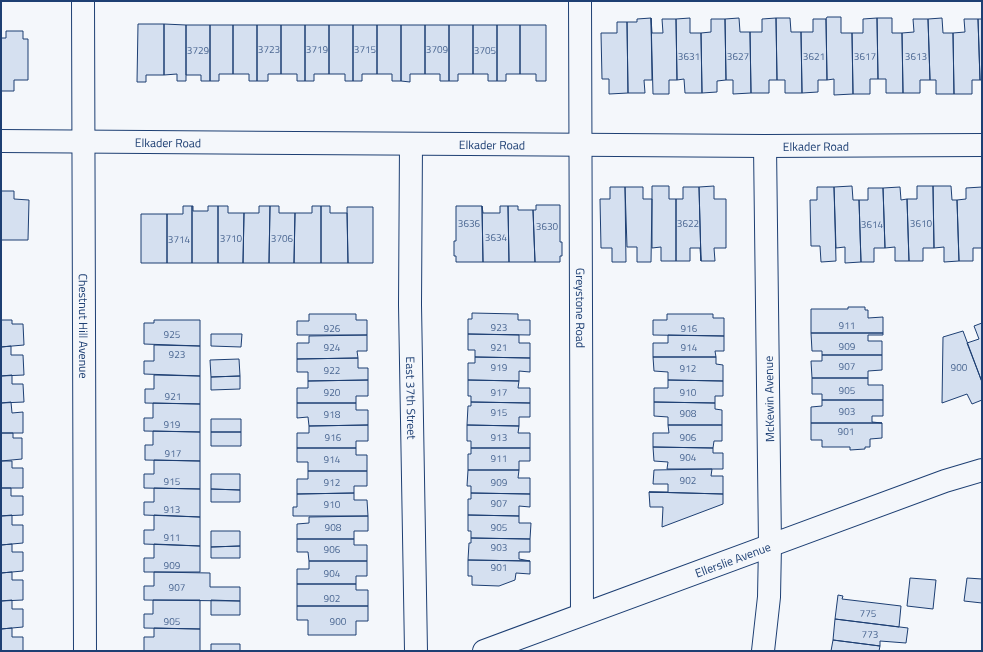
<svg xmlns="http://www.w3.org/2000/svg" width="983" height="652" font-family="'Titillium Web',sans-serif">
	<rect width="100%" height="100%" fill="#f4f7fb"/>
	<!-- building -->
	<path fill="#d5e0f0" stroke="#1d3f73" d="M827 17H841V33H852L853 94 834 95V79L827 80 826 19Z
		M651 18 652 33H663L662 19H676L677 80H669V94H653Z
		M651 18 652 80H644L645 93H628L627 22H637V19Z
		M690 18V33H701L702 93H685L684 79 677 80 676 19Z
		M739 18 740 32H750L751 93 733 94V80H726L725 19Z
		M776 18H790L791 32H801L802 93H785V80H777Z
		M776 18 777 80H769V93H751L750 32H762V19Z
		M877 18H892V33H902L903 93H886V79H878Z
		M877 18 878 79H870V94H853L852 33H863V19Z
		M942 18 943 33H953L954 94H936V80H930L928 19Z
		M711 19H725L726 80 717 81V92L702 93 701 33 711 32Z
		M813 19H826L827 80H818V92L802 93 801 32H813Z
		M913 19H928L930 80H920V93H903L902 33 914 32Z
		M964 19H978L980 80H972V94H954L953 33 965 32Z
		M978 19H982V80H980Z
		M617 22H627L628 93 609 94V79H602L601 33H617Z
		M138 24H164V75H146V82H137Z
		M164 24 186 25V81H177V74L164 75Z
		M186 25H210V81H201V75H186Z
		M210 25H233V74H219V81H210Z
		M233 25H257V81H249V74H233Z
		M257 25H281V74H268V81H257Z
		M281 25H305V81H297V74H281Z
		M305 25H329V74H314V81H305Z
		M329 25H353V81H345V74H329Z
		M353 25H377V74H362V81H353Z
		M377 25H401V81H392V74H377Z
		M401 25H425V74H410V82L401 81Z
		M425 25H449V81H440V74H425Z
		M449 25H473V74H458V81H449Z
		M473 25H497V81H488V74H473Z
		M497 25H520V74H506V81H497Z
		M520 25H546V81H536V74H520Z
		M6 31H23V39H28V80H14V91H1V38H6Z
		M652 186H669V199H676V261H661V247L652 248Z
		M714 186V199H726V248H714L715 261H701L699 187Z
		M852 186 853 200H859L861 262 845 263V247L836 248 834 187Z
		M917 186H933L934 248H923V261H909L907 199H917Z
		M933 186H951L952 200H957L959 261 944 262V247L934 248Z
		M610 187H625L626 262H612V248H601L600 199H610Z
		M625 187H643V199H652L651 262H637V247H627Z
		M683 187H699L701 261 700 248H690V261H676V199H683Z
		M817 187H834L836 261 821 262 820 246H811L810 200H817Z
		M900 187 901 200 907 199 909 261H895V247L885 248 883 188Z
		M982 187V248H973V261H959L957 200 966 199V188Z
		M868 188H883L885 248H874V262H861L859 200H868Z
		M1 191H14V199L29 200 28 240H1Z
		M536 205H560V242H562V256H560V262H535L533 210H536Z
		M183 206H192V263H167V214H183Z
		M192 206H193V211H208V206H218V263H192Z
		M218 206H228V213H244L243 263H218Z
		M259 206H270L269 263H243L244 213H259Z
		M270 206H279V213H295L294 263H269Z
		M312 206H321V263H294L295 213H312Z
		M321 206H330V213H347L348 263H321Z
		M456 206H482L483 262H456V256H454V241H456Z
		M482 206 483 213H500V206H508L509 262H483Z
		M508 206H518V210H533L535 262H509Z
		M347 207H373V263H348Z
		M141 214H167V263H141Z
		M848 307H865V310H868V318L883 317V333H811V309H848Z
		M472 313 518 314V320H530V335L468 334V319H472Z
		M309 314H356V320H367V335H297V321H309Z
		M667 314H713V318H724V336L653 335V320H667Z
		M1 320H12V324H23L24 345 1 347Z
		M154 320H200V346L144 344V323H154Z
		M982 323V382L967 343 979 339 974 326Z
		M963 331 982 382V400L972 404 967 394 942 403 943 337Z
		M811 333H883V335H868V341H882V355H822V351H812Z
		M211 334H242L241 347 211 346Z
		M468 334 519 335V343H530V358L475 357V350H468Z
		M367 335V351H357L358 358 297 359V343H309V336Z
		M668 335 724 336V351H715L716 357H653V343H668Z
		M154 345 200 346V376L144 374V361H154Z
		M11 346V355H23L24 375 1 376V347Z
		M822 355H882V370L868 371V378H812L811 361H822Z
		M475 357 530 358V372L519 371V381L468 380V363H475Z
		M653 357H716V364L723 365V381L668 380V372L654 371Z
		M358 358V368H368V380L308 381V372H297V359Z
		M239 359 240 376 211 377 210 360Z
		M12 375V384H23L24 402 1 403V376Z
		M154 375 200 376V404L145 403V389H154Z
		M240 376V389L211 390V377Z
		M812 378H868V385H883V400H822V394H812Z
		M368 380V396H356V403H297V388H308V381Z
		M468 380 519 381 518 388H530V403L471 402V396H468Z
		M668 380 723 381V396H715V403L654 402V388H668Z
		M822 400H883V416H872V422L882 423H811V407L822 406Z
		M11 402 12 413 23 412V433H1V403Z
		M471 402 530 403V417H519V426L467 425 468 406H471Z
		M654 402 715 403V409L722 410V425H668V417L654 416Z
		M153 403 200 404V432L144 431V418H153Z
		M297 403H356V410H368V425L309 426 308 417 297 418Z
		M211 419H241V432H211Z
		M811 423H882V438L870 439V447H865V449L850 450V447H822V440H811Z
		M368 425V441H356V448H297V433H309V426Z
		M467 425 519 426 518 433H530V448H471V441H467Z
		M668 425H722V441H714L713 448 653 447V433H669Z
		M153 431 200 432V461L145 460V445H153Z
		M211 432H241V446H211Z
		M1 433H13V438H22V459L1 461Z
		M653 447 713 448V453H723V469H667L668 462 654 461Z
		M297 448H356V455H367V471H308V462H297Z
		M471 448H530V461H519V470H468V454H471Z
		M154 460 200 461V489L144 488V474H154Z
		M1 461H12V468H23V488H1Z
		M712 469 711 476H723V494L649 492H668V484H653L654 470Z
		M468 470H519L518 478H530V494L471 493V486H467Z
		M308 471H367V486H354V493L297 494V479H308Z
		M211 474H240V490L211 489Z
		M1 488H11V496H23V515L1 516Z
		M154 488 200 489V517L144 515V502H154Z
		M211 489 240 490V502H211Z
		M649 492 723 494V504L662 527 663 507H650Z
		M354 493V500H367L368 516H293V507H297V494Z
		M471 493 530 494V507L519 506V516L468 515V499H471Z
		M12 515V525H23V543L1 545V516Z
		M154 515 200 517V546L144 544V530H154Z
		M468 515 519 516V523H531L530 539 471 538V531H468Z
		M368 516V531H354V539H297V524L309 523V517Z
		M211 531H240V546L211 547Z
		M471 538 530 539V552H519V559L530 561 468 560 469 543H471Z
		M297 539H354V545H367V561H309L308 552H297Z
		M12 544V552H23V571L1 573V545Z
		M154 544 200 546V572H144V558H154Z
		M240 546V558H211V547Z
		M468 560 530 561V574L516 573 515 580 499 586 472 585V576H468Z
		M309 561H367V576H356V584H297V569H309Z
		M12 572V580H23V600L1 601V573Z
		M154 572 210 573V587H240V601L144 600V586H154Z
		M910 578 936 580 933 609 907 606Z
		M967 578 982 579V603L964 601Z
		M297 584H356V590H368V606H297Z
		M838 595 843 596 842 599 901 606 899 627 835 619Z
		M12 600V609H23V627L1 629V601Z
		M153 600H200V629L144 628V614H153Z
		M211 600 240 601V615H211Z
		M297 606H368V621H356V635H308V620H297Z
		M835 619 908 628 906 643 880 641V646L833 640Z
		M12 628V637H23V651H1V629Z
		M154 628 200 629V651H144V637H154Z
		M833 640 880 646 879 651H831Z
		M211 644H240V651H211Z"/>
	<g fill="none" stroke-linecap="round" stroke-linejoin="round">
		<defs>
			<g id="minor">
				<path id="s1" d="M580 1 582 614"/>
				<path id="s2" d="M1 141 765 146 982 145"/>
				<path id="s3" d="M411 144 410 305 416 651"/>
				<path d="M763 651 769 597 770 545 765 146"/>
			</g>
			<g id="tertiary">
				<path id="s4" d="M83 1 85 651"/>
				<path id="s5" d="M484 651 945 481 982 470"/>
			</g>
		</defs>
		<!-- minor casing -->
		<use href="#minor" stroke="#1d3f73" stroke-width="24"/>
		<!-- tertiary casing -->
		<use href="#tertiary" stroke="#1d3f73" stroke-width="24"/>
		<!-- minor -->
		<use href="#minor" stroke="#f4f7fb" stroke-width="22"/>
		<!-- tertiary -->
		<use href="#tertiary" stroke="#f4f7fb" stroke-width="22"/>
	</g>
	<g text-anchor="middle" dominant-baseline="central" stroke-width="3" stroke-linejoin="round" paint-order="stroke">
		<!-- number labels -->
		<g font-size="10" fill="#4b6792">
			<text x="269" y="49">3723</text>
			<text x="317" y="49">3719</text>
			<text x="365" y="49">3715</text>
			<text x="437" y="49">3709</text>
			<text x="198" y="50">3729</text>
			<text x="485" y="50">3705</text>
			<text x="689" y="56">3631</text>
			<text x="738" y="56">3627</text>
			<text x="814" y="56">3621</text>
			<text x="865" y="56">3617</text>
			<text x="916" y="56">3613</text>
			<text x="469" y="223">3636</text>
			<text x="688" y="223">3622</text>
			<text x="921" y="223">3610</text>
			<text x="872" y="224">3614</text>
			<text x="547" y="226">3630</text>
			<text x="496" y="237">3634</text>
			<text x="231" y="238">3710</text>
			<text x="282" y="238">3706</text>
			<text x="179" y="239">3714</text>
			<text x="847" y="325">911</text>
			<text x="499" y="327">923</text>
			<text x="332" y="328">926</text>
			<text x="689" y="328">916</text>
			<text x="172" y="334">925</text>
			<text x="847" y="346">909</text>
			<text x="332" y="347">924</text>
			<text x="499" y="347">921</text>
			<text x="689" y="347">914</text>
			<text x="177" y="354">923</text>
			<text x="847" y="366">907</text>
			<text x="499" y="367">919</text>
			<text x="959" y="367">900</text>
			<text x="688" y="368">912</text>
			<text x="332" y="370">922</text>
			<text x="847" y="390">905</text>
			<text x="332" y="392">920</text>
			<text x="499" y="392">917</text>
			<text x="688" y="392">910</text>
			<text x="173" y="396">921</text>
			<text x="847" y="411">903</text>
			<text x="499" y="412">915</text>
			<text x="688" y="413">908</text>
			<text x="332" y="414">918</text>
			<text x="172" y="424">919</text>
			<text x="846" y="431">901</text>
			<text x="333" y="437">916</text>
			<text x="499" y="437">913</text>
			<text x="688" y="437">906</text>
			<text x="173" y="453">917</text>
			<text x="688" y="457">904</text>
			<text x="499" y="458">911</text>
			<text x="332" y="459">914</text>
			<text x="688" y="480">902</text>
			<text x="172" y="481">915</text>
			<text x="332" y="482">912</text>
			<text x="499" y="482">909</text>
			<text x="499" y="503">907</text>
			<text x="332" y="504">910</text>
			<text x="172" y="509">913</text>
			<text x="333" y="527">908</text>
			<text x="499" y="527">905</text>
			<text x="172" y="537">911</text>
			<text x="499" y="547">903</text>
			<text x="332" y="549">906</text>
			<text x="172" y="565">909</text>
			<text x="499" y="567">901</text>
			<text x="332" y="573">904</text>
			<text x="177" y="587">907</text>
			<text x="332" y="598">902</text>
			<text x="868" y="613">775</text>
			<text x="172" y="621">905</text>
			<text x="338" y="621">900</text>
			<text x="870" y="634">773</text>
		</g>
		<!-- street labels -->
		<g font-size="12" fill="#1d3f73" stroke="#f4f7fb">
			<text stroke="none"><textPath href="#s2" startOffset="167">Elkader Road</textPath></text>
			<text stroke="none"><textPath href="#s2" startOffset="491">Elkader Road</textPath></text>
			<text stroke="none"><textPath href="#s2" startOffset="815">Elkader Road</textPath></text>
			<text stroke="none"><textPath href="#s1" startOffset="307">Greystone Road</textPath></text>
			<text stroke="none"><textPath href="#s4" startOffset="325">Chestnut Hill Avenue</textPath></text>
			<text stroke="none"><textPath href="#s3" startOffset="254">East 37th Street</textPath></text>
			<text transform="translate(769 399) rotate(-91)">McKewin Avenue</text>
			<text stroke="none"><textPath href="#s5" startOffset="265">Ellerslie Avenue</textPath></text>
		</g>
	</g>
	<!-- border -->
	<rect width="983" height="652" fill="none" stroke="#1d3f73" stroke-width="4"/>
</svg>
